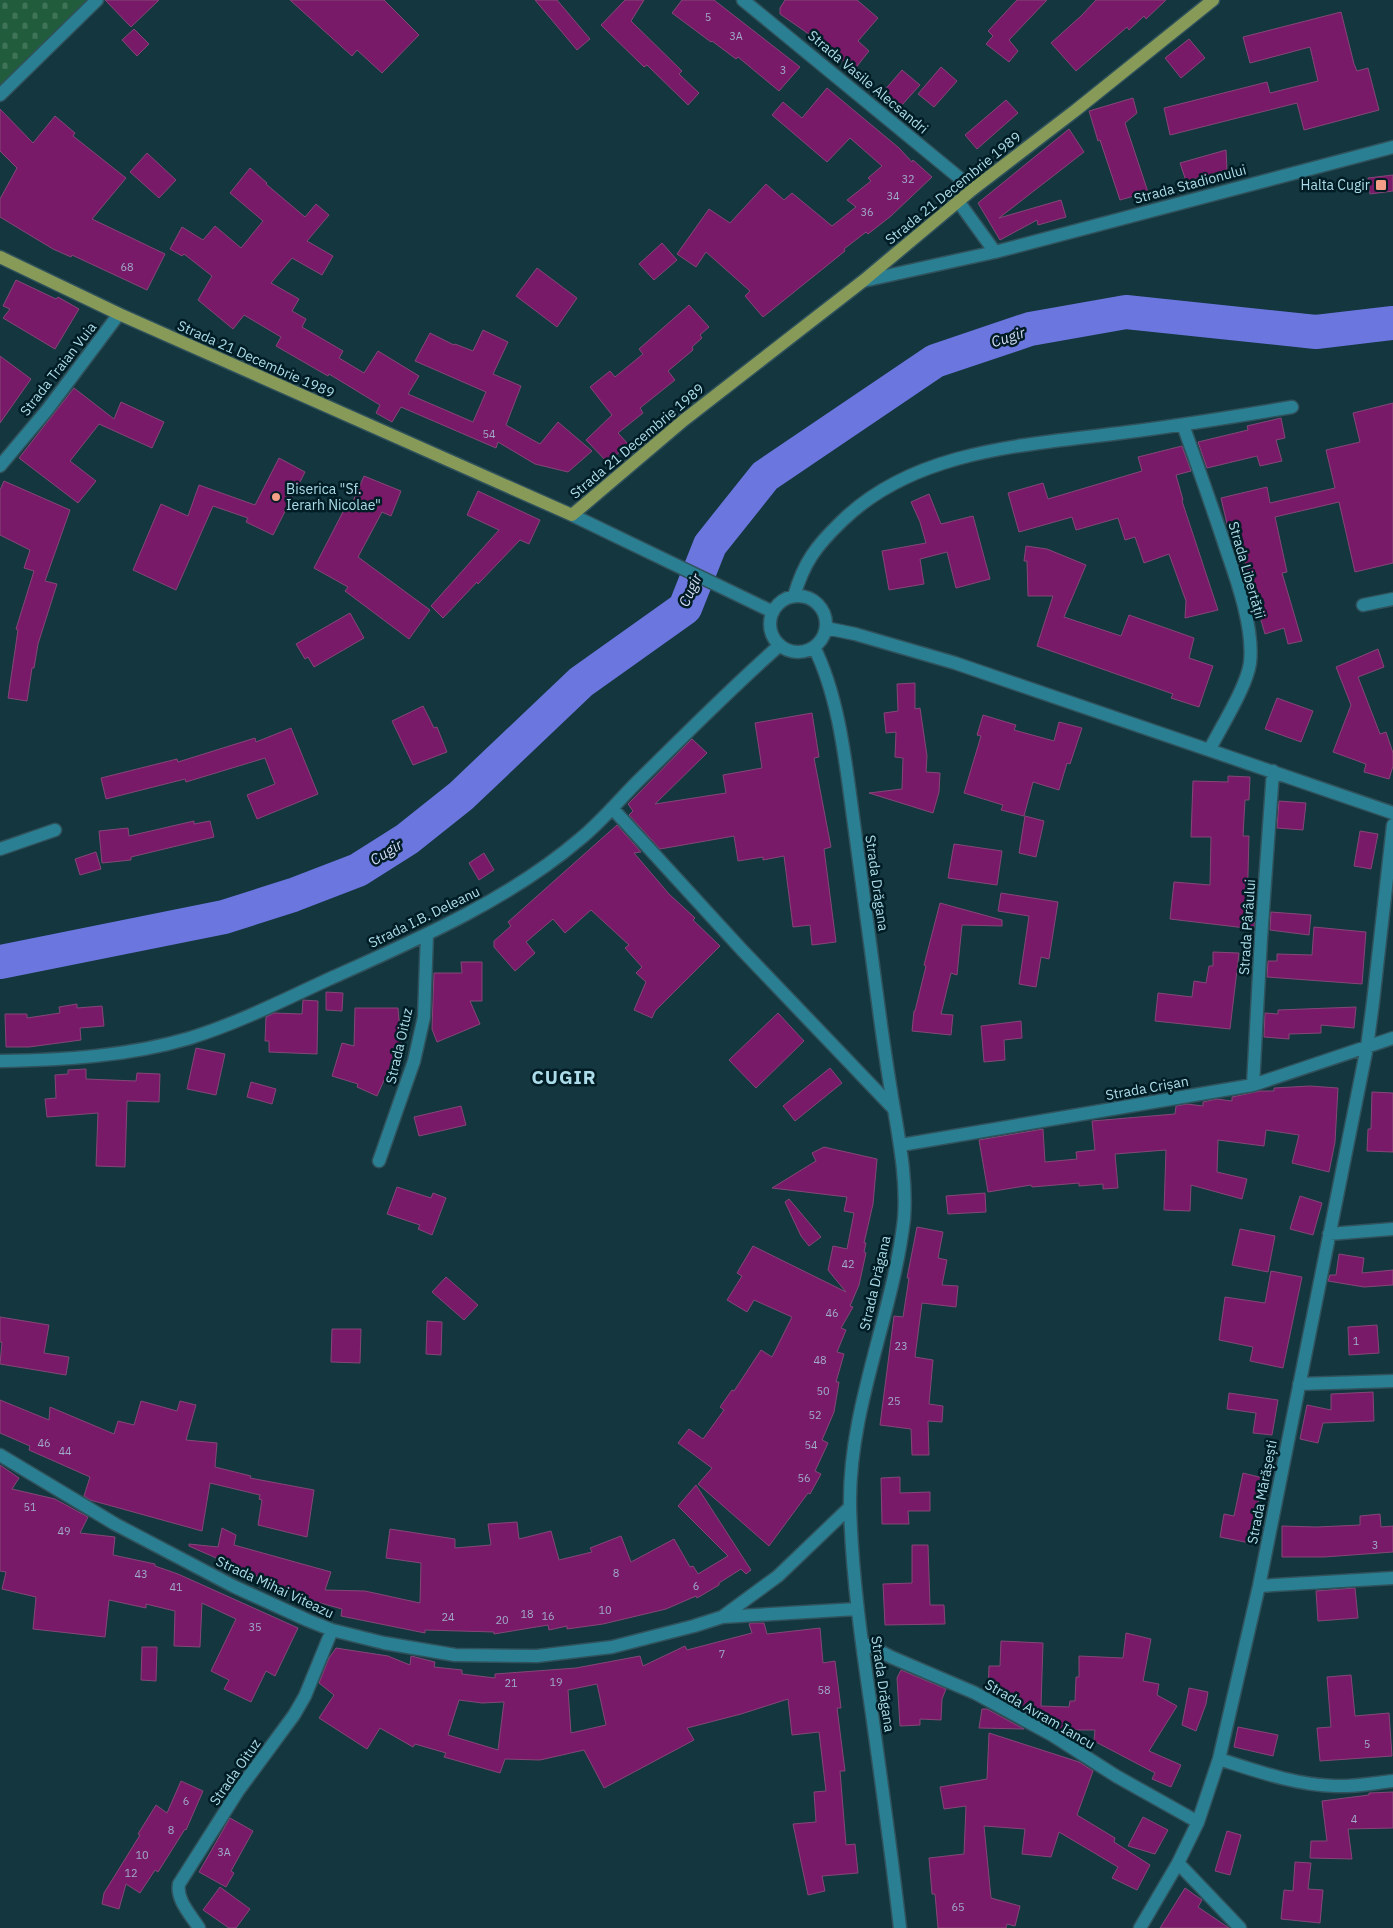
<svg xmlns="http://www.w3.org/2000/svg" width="1393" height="1928" font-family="'IBM Plex Sans',sans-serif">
	<defs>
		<pattern id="cemetery-stones" width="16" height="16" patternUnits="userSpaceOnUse" patternTransform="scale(1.25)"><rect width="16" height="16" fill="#215d3c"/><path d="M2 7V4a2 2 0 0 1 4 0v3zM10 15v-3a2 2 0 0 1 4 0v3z" fill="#3f7458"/></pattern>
	</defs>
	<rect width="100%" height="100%" fill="#14363f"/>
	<!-- cemetery -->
	<path fill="url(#cemetery-stones)" d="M0 0H87L0 86Z"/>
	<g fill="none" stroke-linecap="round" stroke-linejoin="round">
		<!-- river -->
		<path stroke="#6b77de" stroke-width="34" d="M0 962 224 917 293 895 358 870 407 839 461 796 581 682 685 608 710 545 765 476 935 361 1030 329 1126 312 1316 332 1393 323"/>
	</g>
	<!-- building -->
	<path fill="#791a69" stroke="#844777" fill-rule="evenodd" d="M105 0H159L131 27Z
		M290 0H384L419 35 382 73 357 50 352 56Z
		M535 0H557L590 39 577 50Z
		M625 0H644L631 21 682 71 679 74 699 93 688 105 647 65 644 67 601 25Z
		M682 0H714L800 67 779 91 738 57 736 59 712 41 711 42 672 13Z
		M785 0H857L878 18 858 41 869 51 854 70 826 46 780 14V8Z
		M1017 0H1047L1009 40 1018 51 1009 62 986 44 993 36 988 31Z
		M1096 0H1166L1146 19 1144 16 1129 30 1127 27 1076 71 1051 43 1081 16Z
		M1341 12 1354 64 1357 71 1368 68 1379 110 1304 130 1297 103 1170 135 1164 108 1267 82 1270 93 1318 81 1310 47 1250 63 1243 37Z
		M134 29 149 44 137 56 122 40Z
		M1189 39 1205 58 1181 78 1165 58Z
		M941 67 957 81 934 107 918 94Z
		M902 70 920 85 901 106 883 92Z
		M827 88 899 148 912 162 913 160 932 177 891 216 868 234 866 232 844 249 845 251 763 317 745 296 750 291 706 252 696 267 677 254 709 209 730 223 766 184 784 200 792 193 832 226 856 207 847 200 871 181 868 178 882 166 850 138 827 162 772 115 783 102 802 118Z
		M1133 98 1137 113 1125 123 1148 192 1120 200 1100 140 1098 141 1089 111Z
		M1006 100 1018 113 977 149 965 135Z
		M0 109 33 143 55 116 75 133 73 136 126 178 92 219 165 254 147 290 72 255 71 257 53 249 0 217V199L17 168 0 151Z
		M1069 129 1084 152 999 218 1061 200 1066 217 1038 225 1037 220 1000 240 978 203Z
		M1226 150 1227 170 1186 181 1180 163Z
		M147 153 176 180 159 198 130 172Z
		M250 168 267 183 266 184 305 217 316 204 329 215 307 241 333 256 322 275 292 258 271 283 299 299 292 311 306 319 302 327 343 351 339 358 364 373 378 351 419 376 408 394 473 422 486 392 415 361 430 333 454 345 455 344 473 351 483 330 508 342 493 374 521 386 506 425 540 444 558 422 592 451 568 472 535 464 498 442 496 448 401 407 392 422 376 413 380 405 329 374 328 376 276 346 281 337 244 315 233 329 198 300 212 276 184 254 182 256 170 249 182 227 203 240 215 226 241 248 263 221 230 193Z
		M1393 175V191L1370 194 1368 178Z
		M662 243 677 260 654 280 639 264Z
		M537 268 577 298 557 327 516 296Z
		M16 280 56 299 58 297 79 309 55 349 3 318 10 309 3 306Z
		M689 305 709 327 700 335 702 338 692 347 693 350 668 371 675 380 640 408 643 413 618 433 628 444 608 463 586 440 612 415 590 387 610 371 615 377 643 354 639 349Z
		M0 356 31 379 0 423Z
		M74 388 114 419 121 402 164 422 152 448 99 424 70 461 96 481 78 503 19 458Z
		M1393 403V563L1355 572 1339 502 1275 517 1287 572 1282 573 1302 641 1288 644 1284 628 1265 634 1250 582 1236 526 1228 528 1221 498 1267 487 1270 503 1335 488 1326 450 1360 442 1353 413Z
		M1281 418 1285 438 1276 440 1282 461 1260 466 1257 456 1207 468 1198 442 1248 430 1247 426Z
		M1182 446 1191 471 1176 475 1183 500 1182 501 1218 610 1185 618 1186 601 1169 554 1144 563 1135 537 1125 540 1118 518 1076 530 1072 517 1019 532 1008 493 1043 483 1048 499 1142 471 1138 457Z
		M279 458 305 472 273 535 246 522 248 518 213 506 176 590 133 570 161 504 188 516 199 485 255 505Z
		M364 476 401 491 391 516 382 512 358 557 430 610 409 639 345 591 348 587 314 568 346 506 350 508Z
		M4 481 70 510 45 581 57 584 38 644 34 668H32L27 701 8 698 18 630 16 629 34 571 24 568 30 550 0 535V490Z
		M478 491 540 520 529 544 520 540 478 584 477 582 443 618 431 606 499 530 467 515Z
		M929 494 941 524 973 516 990 579 956 588 947 552 920 559 924 584 889 590 882 551 926 543 920 522 911 502Z
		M1026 546 1047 549 1086 565 1064 617 1121 636 1129 615 1194 638 1189 658 1213 666 1199 707 1171 698 1173 694 1037 646 1053 596H1028L1027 561H1024Z
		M350 613 364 638 314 667 308 657 305 659 296 644Z
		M1378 649 1384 667 1358 677 1380 734 1386 732 1393 753V766L1389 779 1364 772 1366 764 1333 752 1351 705 1336 667Z
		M915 683V709L920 708 927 756 926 772 940 773 939 792 933 813 869 793 902 789 903 758 895 757 896 732 886 733 884 713 898 711 897 684Z
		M1277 698 1313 711 1301 742 1265 729Z
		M423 706 434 728 437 727 447 752 413 765 392 721Z
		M812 713 819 757 814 758 831 847 824 849 836 942 812 945 810 925 793 927 784 856 763 860V857L738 861 734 836 660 849 629 815 633 811 628 804 692 739 707 753 655 804 726 793 723 775 762 768 755 723Z
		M983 715 1016 725 1014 730 1054 741 1059 722 1082 728 1070 764 1067 763 1059 790 1033 782 1024 816 1001 810 1003 805 964 793 981 736 977 735Z
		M291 728 318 794 257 819 247 795 275 784 265 758 186 782 185 779 106 799 101 778 177 759 178 762 255 738 256 742Z
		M1228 776 1250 777 1249 800H1245L1243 836H1249L1247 911H1255L1254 929 1170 919 1174 882 1210 885 1211 837H1191L1193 781 1228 782Z
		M1279 801 1306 803 1303 830 1277 828Z
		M1025 816 1044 821 1036 857 1019 853Z
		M194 821V824L210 821 214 837 131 857V860L102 863 99 831 128 828 129 836Z
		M617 825 641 852 634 853 669 894 695 918 693 920 720 946 655 1011 652 1018 634 1010 646 982 636 973 642 967 625 948 629 945 591 910 565 933 553 919 526 942 535 953 515 971 494 947V941L511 926 508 922Z
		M1360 831 1378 834 1371 869 1354 866Z
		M954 844 1002 851 997 885 948 878Z
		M96 852 101 869 80 875 75 859Z
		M484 853 494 870 479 880 469 863Z
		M1001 893 1058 902 1049 959 1041 957 1036 987 1019 984 1029 916 998 911Z
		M940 903 1002 920V926L962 925 957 975 951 973 941 1014 953 1015 951 1035 912 1031 914 1011H915L926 966 924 965Z
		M1271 912 1311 915 1309 935 1270 930Z
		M1314 927 1366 932 1362 984 1267 977 1268 961H1277V954L1312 955Z
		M1213 952 1239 953 1230 1029 1155 1021 1158 993 1192 997 1194 981 1206 983 1209 966H1213Z
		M461 962H482V1001H470L480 1024 437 1042 432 1029 434 973H462Z
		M326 992 343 993 342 1011 326 1010Z
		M303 1000 318 1001 317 1054 269 1052V1041H265L266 1017 274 1013 302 1014Z
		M77 1004V1008L102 1006 104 1026 80 1028 81 1040 29 1047H6L5 1014H27V1018L60 1013 59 1007Z
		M1356 1007 1354 1028 1321 1025V1033L1289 1034V1039L1264 1037 1265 1013 1278 1014V1010Z
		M355 1008H398L401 1042 377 1096 357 1087 358 1084 332 1076 342 1043 354 1046Z
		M778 1013 804 1041 756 1088 729 1060Z
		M1021 1021 1022 1038 1004 1040 1005 1060 984 1062 981 1026Z
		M196 1048 225 1054 216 1095 187 1089Z
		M830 1068 842 1083 795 1121 783 1106Z
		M86 1069V1079L136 1081 137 1073 160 1074 159 1102 127 1101 125 1167 96 1166 98 1113 47 1117 45 1099 56 1098 55 1075 68 1074V1070Z
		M251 1082 276 1089 272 1104 247 1097Z
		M1310 1086 1338 1088 1335 1142 1329 1172 1292 1163 1299 1135 1266 1130 1264 1146 1218 1140 1217 1172 1247 1179 1242 1199 1191 1185 1190 1211 1164 1210 1166 1150 1115 1154 1118 1188 1103 1189V1184L1079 1186V1183L1032 1187 1031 1185 988 1192 979 1140 1043 1129 1045 1162 1077 1159 1076 1152 1095 1150 1092 1121 1175 1114 1176 1106 1187 1104 1203 1106V1102L1217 1099 1232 1101V1097L1260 1091H1274V1088Z
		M1372 1092 1393 1093V1152L1367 1151 1368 1129H1371Z
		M461 1106 466 1125 419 1136 414 1117Z
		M824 1147 877 1159 873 1204 864 1243H866L864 1252 866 1253 859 1285 850 1306 853 1307 841 1328 846 1330 837 1352 844 1354 836 1382H839L834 1412 822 1440 828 1443 815 1471 821 1474 810 1494 808 1493 769 1546 698 1484 712 1468 678 1443 689 1429 703 1439 724 1410 720 1407 732 1390 734 1391 761 1350 772 1357 792 1317 754 1300 747 1312 727 1300 742 1276 737 1273 753 1246 846 1292 828 1270 833 1246 847 1249 854 1213 844 1211 847 1197 772 1188 816 1161 812 1153Z
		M397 1187 431 1198 433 1193 446 1198 432 1235 418 1229 420 1225 387 1214Z
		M985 1193 986 1212 948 1214 946 1196Z
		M1300 1196 1322 1203 1313 1235 1290 1229Z
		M789 1199 821 1237 809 1246 801 1236 785 1202Z
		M917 1227 943 1232 938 1258 947 1260 942 1285 958 1286 956 1307 922 1303 915 1357 933 1360 929 1404 943 1406 942 1422 928 1421 929 1455H912L911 1429 880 1425 894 1316 903 1317 909 1278H907Z
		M1240 1229 1275 1236 1268 1272 1232 1265Z
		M1339 1254 1364 1258 1362 1273 1393 1270V1285L1364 1287 1328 1281 1330 1275H1336Z
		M1271 1271 1302 1277 1283 1368 1250 1361 1253 1347 1219 1340 1225 1297 1265 1303Z
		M446 1277 478 1305 464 1320 432 1292Z
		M0 1317 49 1325 44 1353 69 1357 66 1375 0 1364 2 1342H0Z
		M427 1321 442 1322 441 1355 426 1354Z
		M1377 1325 1379 1353 1349 1355 1348 1327Z
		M332 1329H361L360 1363 331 1362Z
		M1373 1392 1374 1421 1323 1423 1318 1443 1300 1439 1307 1405 1331 1410V1394Z
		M1229 1393 1278 1400 1272 1435 1253 1433 1256 1413 1227 1409Z
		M0 1400 49 1420 50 1407 114 1434 118 1421 134 1425 141 1401 177 1411 180 1401 196 1405 186 1440 217 1443 215 1467 251 1476 250 1478 314 1490 307 1537 258 1525 262 1500 259 1499 260 1495 210 1483 202 1531 90 1500 84 1496 90 1477 29 1450 30 1446 0 1433Z
		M0 1465 19 1478 12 1489 55 1499 88 1517 80 1533 115 1537 113 1555 155 1564V1566L178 1574 298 1628 275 1676 266 1671 251 1702 224 1689 229 1680 211 1671 236 1619 202 1603 200 1647 174 1646 175 1611 146 1604V1608L109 1600 105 1637 33 1629 36 1597 2 1589 6 1572 0 1571Z
		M1243 1473 1263 1478 1250 1543 1220 1537 1224 1514 1234 1516Z
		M900 1477V1493L930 1492V1511H908L909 1524H882L881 1478Z
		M696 1485 751 1570 746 1574 741 1569 719 1583V1585L697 1598 696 1596 666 1609 603 1624 567 1629V1626L549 1630 548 1625 494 1634V1632L425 1630V1633L341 1616 342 1609 292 1595V1589L267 1585 268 1581 189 1546V1544L218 1547 222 1528 236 1535 234 1545 331 1572 325 1590 365 1591 420 1603 421 1563 386 1558 390 1529 455 1539V1548L491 1545 488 1524 517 1522 519 1539 551 1531 559 1560 592 1552 590 1548 621 1536 631 1562 674 1539 690 1567 693 1566 698 1574 728 1556 678 1506Z
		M1380 1514 1381 1527 1393 1526V1552L1324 1557H1282V1526L1317 1527 1360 1525V1516Z
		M912 1545H928L930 1605H944L945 1624 885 1625 883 1584 912 1583Z
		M1355 1588 1358 1618 1318 1621 1316 1591Z
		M751 1623H764L767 1634 820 1628 823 1663 835 1661 841 1708H837L845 1771H840L846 1845 855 1844 858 1873 822 1876 825 1891 808 1895 793 1824 816 1822 814 1792 826 1791 819 1732 792 1735 788 1699 741 1714 687 1728 694 1740 604 1788 584 1750 540 1760 505 1759 500 1773 444 1757 446 1753 415 1744 413 1747 380 1728 367 1749 319 1718 334 1695 319 1683 329 1658 336 1648 388 1656 410 1665 411 1656 435 1662 434 1667 462 1670V1674L495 1678V1674L576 1668 640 1656 643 1666 685 1646 687 1650 752 1633 749 1624ZM597 1684 606 1725 571 1733 568 1690ZM459 1700 482 1703 504 1702 498 1750 448 1735Z
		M1126 1633 1151 1639 1143 1681 1159 1684 1157 1695 1177 1706 1149 1751 1181 1765 1171 1787 1152 1779 1155 1773 1094 1741 1095 1730H1059L988 1691 989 1666H1000L1001 1641 1043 1643 1041 1706 1069 1707 1070 1701H1075L1076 1677H1079V1656L1123 1658Z
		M142 1647H157L156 1681 141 1680Z
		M901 1670 946 1689 942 1699 941 1720 920 1719V1725L900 1726 897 1678Z
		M1351 1675 1355 1716 1389 1713 1392 1756 1320 1761 1317 1728 1331 1727 1327 1677Z
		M1189 1688 1208 1692 1206 1704 1196 1731 1182 1725Z
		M982 1709H987L1024 1729 979 1728Z
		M1238 1727 1278 1735 1273 1756 1234 1747Z
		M989 1733 1079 1762 1093 1771 1077 1815 1115 1838 1114 1842 1150 1865 1137 1890 1112 1878 1118 1867 1059 1832 1051 1857 1022 1854 1025 1829 984 1826 991 1898 1020 1906 1015 1926 1007 1924 1006 1928H938L935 1894H932L929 1858 964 1854 966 1806 944 1809 940 1787 987 1779Z
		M181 1781 203 1791 186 1830 185 1829 158 1872 155 1870 140 1893 126 1884 119 1909 102 1904 104 1893 140 1835 138 1834 156 1805 167 1813Z
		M1393 1792V1828L1348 1829 1352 1859 1310 1858 1311 1841H1327L1322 1801 1369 1795V1793Z
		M1143 1817 1168 1830 1155 1854 1128 1846Z
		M230 1818 253 1831 231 1871 234 1873 226 1887 199 1872Z
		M1227 1831 1241 1835 1230 1875 1215 1871Z
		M1295 1862 1311 1863 1308 1889 1323 1890 1320 1923 1281 1919 1284 1890 1293 1891Z
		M220 1887 250 1909 236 1928H229L203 1910Z
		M1185 1888 1202 1900 1198 1907 1229 1928H1160Z"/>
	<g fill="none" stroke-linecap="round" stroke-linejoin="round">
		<defs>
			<path id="minor" d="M743 0 973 189
				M0 95 97 0
				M958 201 995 252
				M863 281 995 252 1393 147
				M1183 425C1198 467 1213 509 1227 552 1238 583 1254 630 1250 663 1247 686 1221 727 1210 749
				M0 466 47 410 119 314
				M572 515 773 612
				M794 596C804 562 816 546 842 521 917 448 1030 445 1128 432 1183 425 1238 416 1292 407
				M770 624a28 28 0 1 1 56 0a28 28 0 1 1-56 0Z
				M1363 605 1393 599
				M826 628 855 634 955 663 1393 813
				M814 647C840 699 846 767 854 824 863 891 872 958 881 1025 885 1053 889 1081 894 1109 900 1145 907 1182 904 1219 893 1315 848 1409 850 1507 852 1577 862 1646 872 1714 882 1786 892 1857 900 1928
				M612 808 742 950 894 1109
				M0 849 55 830
				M0 1061C63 1060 130 1056 190 1038 238 1023 284 1000 329 979 414 941 509 900 580 839 601 822 619 800 638 781 685 735 731 688 780 645
				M1253 1085 1261 938 1273 771
				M901 1145 1253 1085 1393 1038
				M379 1161 414 1061 424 1017 427 934
				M1329 1234 1393 1229
				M1299 1384 1393 1381
				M0 1455 115 1524 235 1587 307 1620 332 1630 384 1643 455 1655 537 1656 612 1647 694 1626 722 1617 778 1576 850 1507
				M1259 1586 1393 1578
				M722 1617 857 1609
				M862 1642 891 1657 975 1693 1052 1735 1116 1776 1198 1822
				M1219 1759C1257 1771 1295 1785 1335 1786 1354 1787 1374 1783 1393 1781
				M1178 1863 1240 1928
				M199 1928C191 1915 176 1900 179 1884L238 1791 294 1715 305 1696 332 1630
				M1140 1928 1178 1863 1198 1822 1219 1759 1259 1586 1367 1047 1373 1002 1393 825"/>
			<path id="major" d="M0 257 119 314 572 515 684 420 863 281 973 189 1076 110 1213 0"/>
		</defs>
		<!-- minor casing -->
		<use href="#minor" stroke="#30525c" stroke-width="15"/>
		<!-- major casing -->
		<use href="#major" stroke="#30525c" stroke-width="15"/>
		<!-- minor -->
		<use href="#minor" stroke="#2a7f92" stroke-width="12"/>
		<!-- major -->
		<use href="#major" stroke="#889a58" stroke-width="12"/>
	</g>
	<!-- markers -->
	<g fill="#f49e87" stroke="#001d25" stroke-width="2">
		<rect x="1375" y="179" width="12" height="12" rx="2.5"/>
		<circle cx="276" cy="497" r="5"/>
	</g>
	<g text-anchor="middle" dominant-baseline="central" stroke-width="5" stroke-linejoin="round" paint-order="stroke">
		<!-- number labels -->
		<g font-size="11" fill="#9facc9">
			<text x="708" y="17">5</text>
			<text x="736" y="36">3A</text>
			<text x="783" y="70">3</text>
			<text x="908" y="179">32</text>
			<text x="893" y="196">34</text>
			<text x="867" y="212">36</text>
			<text x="127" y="267">68</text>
			<text x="489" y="434">54</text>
			<text x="848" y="1264">42</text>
			<text x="832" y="1313">46</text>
			<text x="1356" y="1341">1</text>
			<text x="901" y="1346">23</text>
			<text x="820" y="1360">48</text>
			<text x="823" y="1391">50</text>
			<text x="894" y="1401">25</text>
			<text x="815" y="1415">52</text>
			<text x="44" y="1443">46</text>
			<text x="811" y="1445">54</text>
			<text x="65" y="1451">44</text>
			<text x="804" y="1478">56</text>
			<text x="30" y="1507">51</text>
			<text x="64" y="1531">49</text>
			<text x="1375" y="1545">3</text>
			<text x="616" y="1573">8</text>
			<text x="141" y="1574">43</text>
			<text x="696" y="1586">6</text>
			<text x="176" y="1587">41</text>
			<text x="605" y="1610">10</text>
			<text x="527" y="1614">18</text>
			<text x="548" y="1616">16</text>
			<text x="448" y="1617">24</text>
			<text x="502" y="1620">20</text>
			<text x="255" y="1627">35</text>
			<text x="722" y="1654">7</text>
			<text x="556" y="1682">19</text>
			<text x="511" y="1683">21</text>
			<text x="824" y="1690">58</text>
			<text x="1367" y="1744">5</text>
			<text x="186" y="1801">6</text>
			<text x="1354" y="1819">4</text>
			<text x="171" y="1830">8</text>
			<text x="224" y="1852">3A</text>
			<text x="142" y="1855">10</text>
			<text x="131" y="1873">12</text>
			<text x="958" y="1907">65</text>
		</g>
		<!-- street labels -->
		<g font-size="14" fill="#acdce9" stroke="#001d25">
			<text transform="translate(868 82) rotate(40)">Strada Vasile Alecsandri</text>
			<text transform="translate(1190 184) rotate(-15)">Strada Stadionului</text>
			<text transform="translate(953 188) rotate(-39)">Strada 21 Decembrie 1989</text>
			<text transform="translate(256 359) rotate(24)">Strada 21 Decembrie 1989</text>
			<text transform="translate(58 369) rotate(-52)">Strada Traian Vuia</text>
			<text transform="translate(637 441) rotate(-40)">Strada 21 Decembrie 1989</text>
			<text transform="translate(1247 570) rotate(74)">Strada Libertății</text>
			<text transform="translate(877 883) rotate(82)">Strada Drăgana</text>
			<text transform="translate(424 917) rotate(-26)">Strada I.B. Deleanu</text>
			<text transform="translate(1247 927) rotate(-86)">Strada Pârâului</text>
			<text transform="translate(399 1046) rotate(-77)">Strada Oituz</text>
			<text transform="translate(1147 1088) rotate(-10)">Strada Crișan</text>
			<text transform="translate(875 1283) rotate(-77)">Strada Drăgana</text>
			<text transform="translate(1262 1492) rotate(-79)">Strada Mărășești</text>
			<text transform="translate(275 1587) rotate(25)">Strada Mihai Viteazu</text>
			<text transform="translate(883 1684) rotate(82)">Strada Drăgana</text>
			<text transform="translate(1040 1714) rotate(30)">Strada Avram Iancu</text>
			<text transform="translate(235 1772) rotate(-55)">Strada Oituz</text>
		</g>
		<!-- poi labels -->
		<g font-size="14" fill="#acdce9" stroke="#001d25" text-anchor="end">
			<text x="1370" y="185">Halta Cugir</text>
			<text x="286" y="489" text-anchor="start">Biserica "Sf.<tspan x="286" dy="16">Ierarh Nicolae"</tspan></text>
		</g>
		<!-- water labels -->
		<g font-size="15" font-style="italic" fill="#d4d9f4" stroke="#001d25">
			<text transform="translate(1008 337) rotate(-18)">Cugir</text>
			<text transform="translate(690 590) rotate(-65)">Cugir</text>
			<text transform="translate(386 852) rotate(-32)">Cugir</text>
		</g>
		<!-- district labels -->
		<g font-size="19" font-weight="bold" letter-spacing="1" fill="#acdce9" stroke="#001d25">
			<text x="564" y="1077">CUGIR</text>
		</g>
	</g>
</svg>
